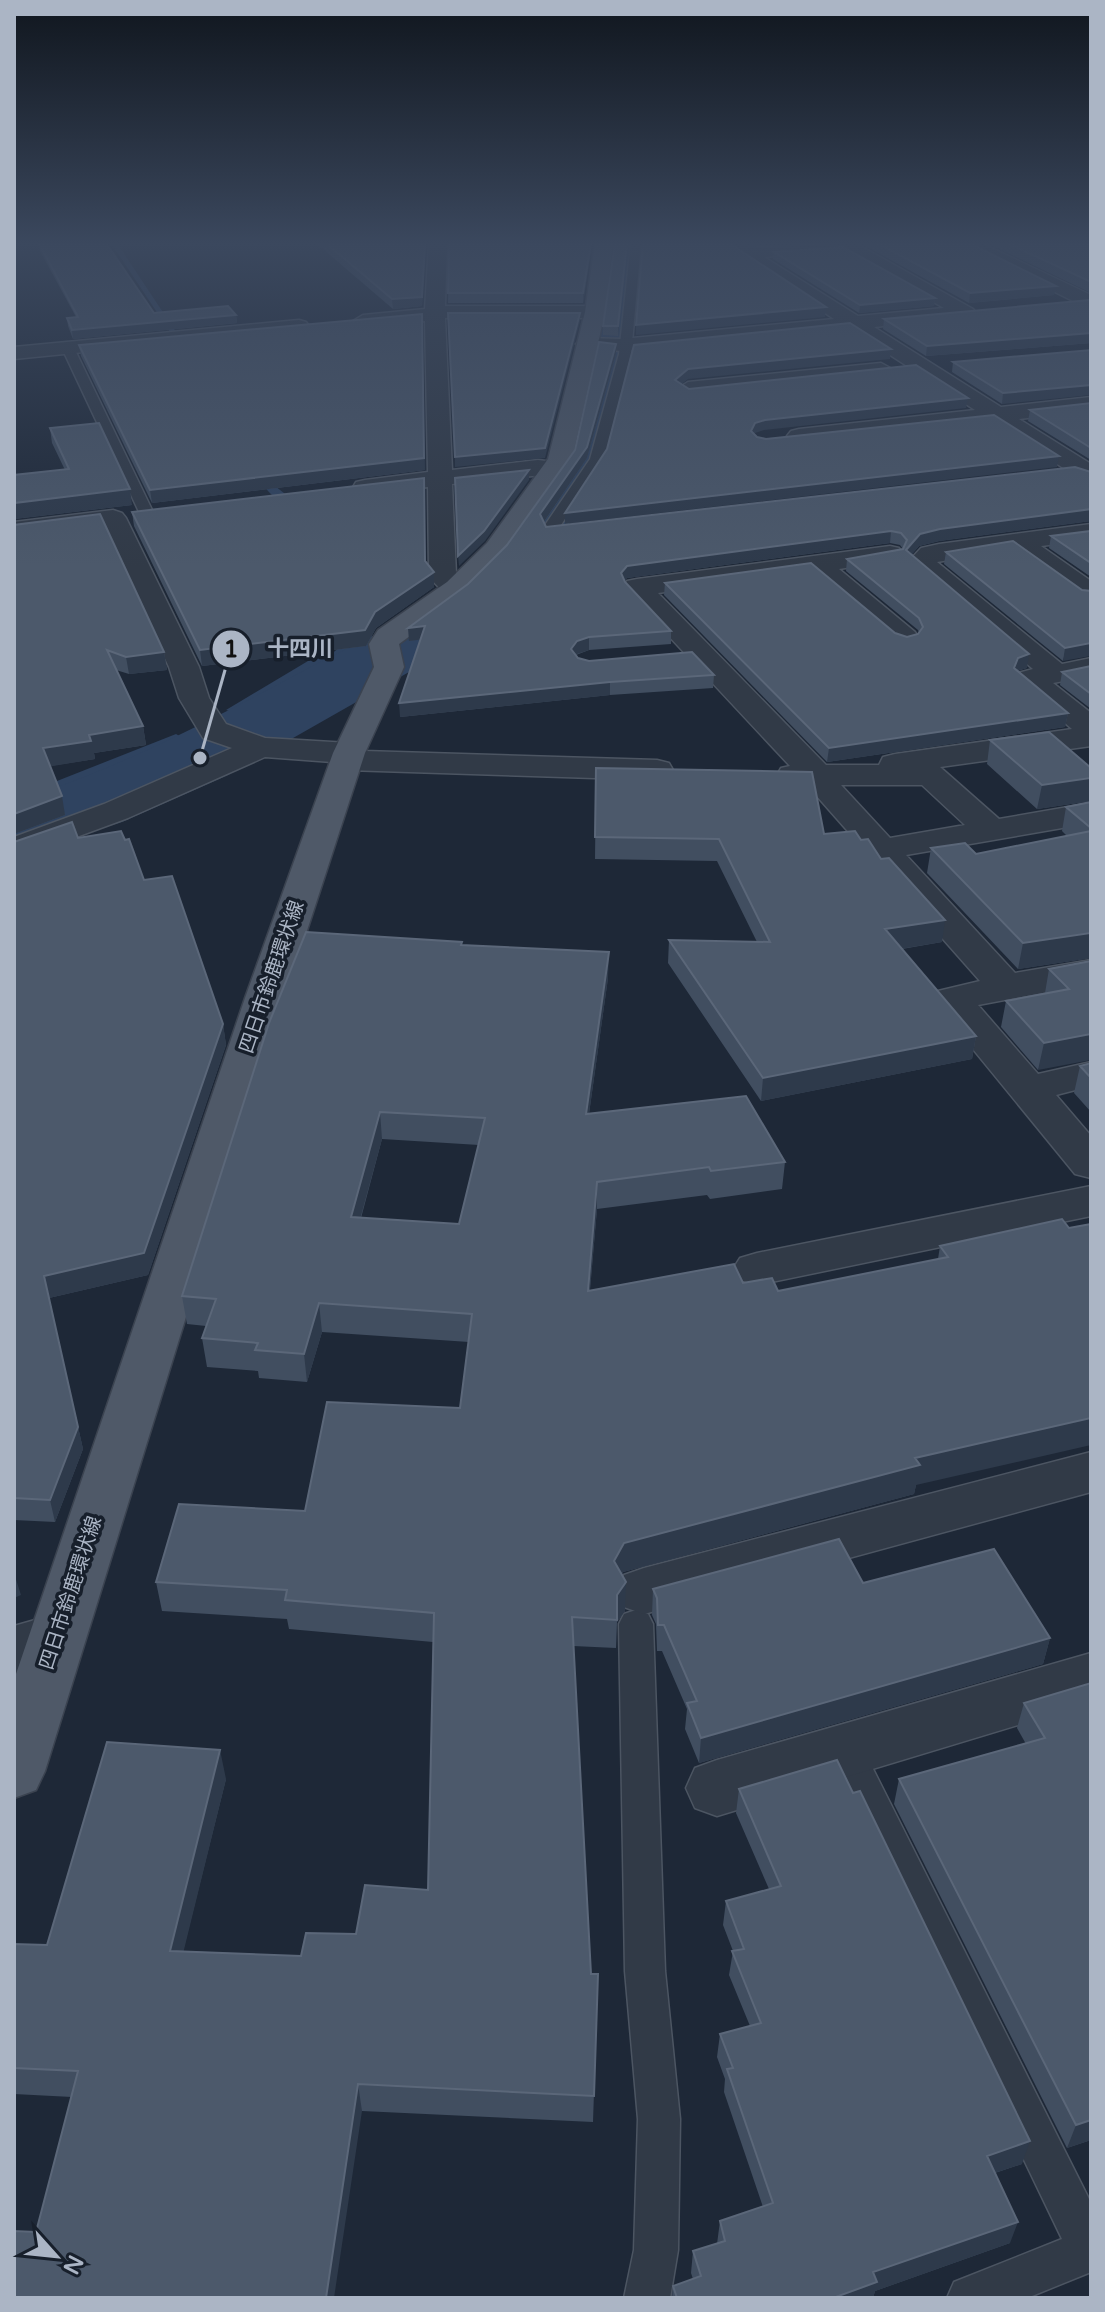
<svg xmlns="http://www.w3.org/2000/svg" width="1105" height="2312" font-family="'Varela Round','Noto Sans JP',sans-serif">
	<rect width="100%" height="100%" fill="#1e2837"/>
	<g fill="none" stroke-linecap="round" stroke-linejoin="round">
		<!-- stream -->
		<path fill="#2f4360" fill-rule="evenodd" d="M111 243H117L176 332H170Z
			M255 466H261L271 483 302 507V511C283 511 256 483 255 466Z
			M360 631 370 634 338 661 316 667 236 713 226 710 308 661 330 655Z
			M343 682 353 685 310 701 304 697Z
			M176 734 183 738 181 741 14 807V798Z"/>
		<!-- river -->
		<path fill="#2f4360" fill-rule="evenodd" d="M600 243H642L626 376 609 456 592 490 562 534 499 606 460 643 228 775 122 822 14 855V802C120 768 208 722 305 670 340 651 380 635 411 612 454 580 532 504 551 455 578 388 585 313 600 243Z"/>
		<defs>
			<path id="lane" d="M631 243H641L631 354 604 459 559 528 578 526 586 531 578 536H547L543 528 590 459 619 354Z
				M68 344 74 348 154 514 152 517 147 518 140 514 62 348Z
				M636 1610 648 1614 653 1624 665 1971 680 2119 678 2250 670 2298H624L634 2250 638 2119 625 1971 619 1624 624 1614Z
				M845 1734 858 1739 1091 2203V2272L1027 2298H947L954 2282 1062 2239 827 1750 832 1739Z"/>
			<path id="street" d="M429 243H447L445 306H595L605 312 595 318H445L452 470 538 460 562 463 566 468 562 473 452 484 456 574 471 588 467 594C450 598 439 590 429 576L428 487 365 494 356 492 353 487 356 482 365 480 428 472 425 321 363 327 353 321 363 315 425 309Z
				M721 243H742L749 248 855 243 973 309 976 313 973 317 966 319 954 314 945 320 874 327 1001 407 1091 397V411L1019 419 1091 464V482L1082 480 992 422 799 443 791 441 787 436 791 431 799 429 975 410 850 329 622 351 579 348 576 344 586 338 622 339 834 319ZM843 251 944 308 858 316 764 257Z
				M983 244 1091 295V306L1081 305 977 253 974 249 977 245Z
				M299 320 306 322 309 326 306 330 14 359V347Z
				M881 363 892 369 888 373 688 396 677 389 688 382Z
				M113 510 122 513 126 518 199 667 209 698 226 724 265 738 349 743 360 746 364 751 657 760 669 763 673 770 669 777 657 780 347 770 336 767 332 762 265 757 128 818 14 860V837L104 804 232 748 203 738 179 698 169 667 104 527 14 538V522Z
				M1091 524V540L1041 546 1091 581V602L1081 600 1012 550 937 562 1062 664 1091 658V676L1053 683 1091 713V746L940 767 999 819 1091 803V823L906 855 1015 973 1091 960V984L978 1005 1038 1074 1091 1062V1086L1056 1095 1091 1136V1178L1075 1174 932 999 938 991 980 981 807 785 781 782 777 775 781 768 790 766 623 587 627 581 637 579 890 546 899 548 903 554 899 560 839 569 915 632 919 638 915 644 905 647 895 644 811 572 658 593 826 765H879L883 757 895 754 1072 729 1014 679 1018 673 1033 669 908 562 921 548 939 544ZM841 785H922L965 825 890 838Z
				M1091 1186V1216L757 1285 740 1280 733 1269 740 1258 757 1253Z
				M1091 1452V1492L644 1614 624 1607 616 1591 624 1575 644 1568Z
				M56 1614 77 1621 85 1638 77 1655 14 1674V1626Z
				M1091 1653V1703L717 1816 695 1808 686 1788 695 1768 717 1760Z"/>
			<path id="primary" d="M595 243H613L605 312 572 459 505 555 467 594 399 644 404 667 365 753 285 998 45 1771 36 1790 14 1798V1680L245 998 333 753 374 667 369 644 378 630 447 582 487 543 548 459 585 312Z"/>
		</defs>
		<!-- lane casing -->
		<use href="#lane" stroke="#4c5562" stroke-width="3"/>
		<!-- street casing -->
		<use href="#street" stroke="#4c5562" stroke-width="3"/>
		<!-- primary casing -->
		<use href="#primary" stroke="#3b4350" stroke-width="3"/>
		<!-- lane -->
		<use href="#lane" fill="#313a47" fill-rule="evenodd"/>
		<!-- street -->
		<use href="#street" fill="#313a47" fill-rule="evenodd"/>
		<!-- primary -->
		<use href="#primary" fill="#4f5968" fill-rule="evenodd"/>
	</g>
	<!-- wall -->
	<path fill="#414e60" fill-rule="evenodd" d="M39 243 154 313 236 315 237 323 73 339 68 326 67 318 76 317 40 251Z
		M316 243H426L422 306 393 309Z
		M449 243H592L583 303H448Z
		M615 243H628L618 336 603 335V326Z
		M746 243H796L750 245Z
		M860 243H976L977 247 1054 295 969 303Z
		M987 243H1091V293Z
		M774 252 935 298 934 306 859 313 773 259Z
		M1091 300V343L926 356 883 329 884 319Z
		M616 344V354L587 458 544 522 546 527 1091 472V521L939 541 919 546 912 554 1027 668 1017 671 1068 713 1065 727 827 762 664 595 665 583 907 637 918 634 919 633 918 630 846 571 847 559 903 549 900 545 890 543 627 578 624 581 671 631V644L589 650 576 655 578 658 589 661 714 675 713 688 610 695 400 717 420 639 409 641 468 584 507 545 575 450Z
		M79 345 425 470 152 503 81 356Z
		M1091 350 1002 404 952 372 953 362Z
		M1091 404V460L1028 421 1030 410Z
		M50 428 132 505 14 519V475L65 470 52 443Z
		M132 512 426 562 434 572V587L376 628 366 646 202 666 134 526Z
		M14 525 164 652 167 670 129 674 116 670 143 726 146 745 94 753 95 759 50 766 65 815 14 834Z
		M1091 531V577L1049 548 1051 536Z
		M946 552 1082 590 1063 661 944 564Z
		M1091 666V709L1060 685 1062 672Z
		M990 740 1091 768V801L1037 809 987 764Z
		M596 768 824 834 861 840 881 859 942 942 902 949 976 1036 972 1059 761 1101 668 963 669 940 757 942 717 861 595 859Z
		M1091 802V958L1018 969 927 873 931 848 976 854 1067 836 1062 831 1066 807Z
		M78 838 144 880 223 1024 226 1045 148 1275 49 1298 83 1449 55 1522 14 1520V842Z
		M463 945 608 978 589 1114 785 1162 782 1189 710 1199 707 1195 597 1209 590 1290 743 1283 778 1291 938 1259 940 1246 1062 1219 916 1485 914 1494 623 1572 622 1574 625 1611 617 1622 616 1648 573 1646 591 1974H598L593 2122 362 2111 36 2232 72 2097 14 2094V1944L47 1945 226 1779 183 1951 301 1956 356 1934 428 1890 433 1642 289 1629 287 1619 162 1611 156 1582 305 1511 460 1408 469 1342 322 1332 307 1382 259 1378 258 1371 207 1367 202 1338 206 1326 187 1324 182 1296ZM382 1139 479 1145 459 1224 361 1218Z
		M1091 961 1038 1070 1001 1027 1006 1001 1045 993 1049 969Z
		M1091 1063V1112L1074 1093 1080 1066Z
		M863 1583 1050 1638 1043 1664 699 1763 685 1729 687 1709 662 1651H657L656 1624 652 1615 653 1589Z
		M1091 1683V2140L1067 2148 894 1804 899 1779 1026 1744 1017 1728 1024 1703Z
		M739 1789 1022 2164 995 2173 1010 2243 875 2291 873 2298H672L673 2286 693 2279 691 2273 693 2251 717 2244 720 2221 763 2207 724 2092 725 2079 717 2057 720 2034 750 2026 729 1975 733 1951 723 1925 726 1901 769 1889 736 1813Z"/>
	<!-- shaded-wall -->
	<path fill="#2e3a4b" d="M425 243 422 306 393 309 392 299Z
		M591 243H592L583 303V293Z
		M627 243H628L618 336V326Z
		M1056 286 1054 295 969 303 970 293Z
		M935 298 934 306 859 313 860 305Z
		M826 307 825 317 636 335V325Z
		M580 313V321L545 458 455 467V457Z
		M422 314 425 470 152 503 150 490Z
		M236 315 237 323 73 339 72 330Z
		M1091 333V343L926 356 927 346Z
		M616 344V354L587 458 541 526 540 514 587 447Z
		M891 349 890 359 688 379 674 390 675 380 688 369Z
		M1091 385V395L1002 404 1003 393Z
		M968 398 966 408 764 430 755 433 751 442V431L755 423 765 420Z
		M1059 456 1057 467 565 524V513Z
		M529 470V480L485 541 459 566 458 556Z
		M130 489 132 505 14 519V503Z
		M1091 509V521L939 541 919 546 905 562 906 550 920 534 940 529Z
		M891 531 890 543 627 578 620 585 621 573 627 566Z
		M434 572V587L376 628 366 646 202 666 200 650 375 612Z
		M425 626V639L409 641 408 628Z
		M589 637V650L577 654 571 662V649L577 641Z
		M1091 643V656L1063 661 1065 648Z
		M164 652 167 670 129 674 126 657Z
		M1029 654 1027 668 1016 671 1014 668 1018 658Z
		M610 682V695L400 717 399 703Z
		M1068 713 1065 727 827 762 829 748Z
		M143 726 146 745 94 753 95 759 47 767 43 748 89 735Z
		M1091 778V801L1037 809 1042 785Z
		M62 796 65 815 14 834V814Z
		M945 920 942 942 882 952 885 929Z
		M1091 933V958L1018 969 1023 943Z
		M609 952 608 978 585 1142 586 1114Z
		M223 1024 226 1045 148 1275 49 1298 83 1449 55 1522 50 1500 44 1276Z
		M1091 1034V1060L1038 1070 1044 1043Z
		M976 1036 972 1059 761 1101 763 1078Z
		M380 1112 382 1139 353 1245 351 1217Z
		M597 1182V1209L587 1319 588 1291Z
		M319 1303 322 1332 307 1382 304 1354Z
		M1091 1418V1445L916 1485 914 1494 623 1572 613 1590 614 1561 624 1543 915 1458Z
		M14 1573 21 1595 14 1598Z
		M626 1582 625 1611 617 1622V1595Z
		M1050 1638 1043 1664 699 1763 701 1738Z
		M220 1750 226 1779 177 1978 170 1951Z
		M358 2084 362 2111 334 2298H326Z
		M1091 2120V2140L1067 2148 1076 2125Z
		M1030 2141 1022 2164 979 2178 987 2156Z
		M1018 2222 1010 2243 875 2291 873 2298H833L873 2272Z"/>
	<!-- building -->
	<path fill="#4c596b" stroke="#5b6779" stroke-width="2" fill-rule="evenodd" d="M39 243H106L154 313 228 306 236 315 72 330 67 318 78 317Z
		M326 243H425L422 297 392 299Z
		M449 243H591L583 293H448Z
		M615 243H627L618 326H603Z
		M643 243H729L826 307 636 325Z
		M877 243H975L977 247 1056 286 970 293Z
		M1007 243H1091V282Z
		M843 247 935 298 860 305 774 252Z
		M1090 300H1091V333L927 346 884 319Z
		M448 313H580L545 448 455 457Z
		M422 314 424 458 150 490 79 345Z
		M850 323 891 349 688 369 675 380 689 389 916 365 968 398 765 420 755 423 751 431 757 437 766 439 994 415 1059 456 565 513 607 449 634 345Z
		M599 342 616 344 587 447 540 514 546 527 1075 467 1091 472V509L940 529 920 534 906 550 1029 654 1018 658 1014 668 1068 713 829 748 665 583 811 563 895 633 907 637 918 634 923 627 919 618 847 559 903 549 907 540 901 533 891 531 627 566 621 573 625 582 671 631 589 637 577 641 571 649 578 658 589 661 692 652 714 675 610 682 399 703 425 626 408 628 468 584 507 545 575 450Z
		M1091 350V385L1003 393 953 362Z
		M1091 403V448L1030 410Z
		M99 423 130 489 14 503V475L69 469 50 428Z
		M529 470 484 531 458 556 455 478Z
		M424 478 425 561 434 572 375 612 365 630 200 650 132 512Z
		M100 514 164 652 126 657 107 650 143 726 89 735 91 741 43 748 62 796 14 814V525Z
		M1091 531V563L1051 536Z
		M1013 541 1082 590 1091 591V643L1065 648 946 552Z
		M1091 666V694L1062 672Z
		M1049 732 1091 768V778L1042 785 990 740Z
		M596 768 812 772 824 834 855 831 861 840 868 839 881 859 889 858 945 920 885 929 976 1036 763 1078 669 940 770 942 719 839 595 837Z
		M1091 802V828L1066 807Z
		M72 822 78 838 121 831 125 840 129 839 144 880 172 876 223 1024 144 1253 44 1276 78 1427 50 1500 14 1498V842Z
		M1091 831V933L1023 943 931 848 965 843 976 854Z
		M306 932 462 942 461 945 609 952 586 1114 746 1096 785 1162 711 1171 709 1167 597 1182 588 1291 734 1264 743 1283 772 1278 778 1291 948 1257 940 1246 1062 1219 1069 1228 1091 1224V1418L915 1458 920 1465 624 1543 614 1561 626 1582 617 1595V1620L572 1617 591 1974H598L594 2096 358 2084 326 2298H14V2231L36 2232 78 2071 14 2068V1944L47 1945 107 1742 220 1750 170 1951 301 1956 306 1933 356 1934 365 1885 428 1890 434 1613 285 1600 287 1590 156 1582 179 1504 305 1511 327 1402 460 1408 472 1314 319 1303 304 1354 255 1350 258 1343 202 1338 216 1299 182 1296 269 1023ZM380 1112 485 1118 459 1224 351 1217Z
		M1091 961V1034L1044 1043 1006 1001 1069 989 1049 969Z
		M1091 1063V1078L1080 1066Z
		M839 1539 863 1583 994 1549 1050 1638 701 1738 687 1703 697 1701 664 1625H658L657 1598 653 1589Z
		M1091 1683V2120L1076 2125 899 1779 1045 1738 1024 1703Z
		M837 1760 853 1793 860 1791 1030 2141 987 2156 1018 2222 873 2272 877 2282 833 2298H677L673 2286 701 2276 693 2251 725 2241 720 2221 773 2203 727 2069 733 2068 720 2034 761 2023 732 1951 744 1949 726 1901 781 1886 739 1789Z"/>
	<!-- sky -->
	<linearGradient id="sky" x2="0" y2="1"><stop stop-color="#10161e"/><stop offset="0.43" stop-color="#3b485e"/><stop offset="1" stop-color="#3b485e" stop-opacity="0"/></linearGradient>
	<rect width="1105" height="566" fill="url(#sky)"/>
	<g text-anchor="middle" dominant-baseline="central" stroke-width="7" stroke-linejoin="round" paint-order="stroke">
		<!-- street labels -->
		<g font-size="20" fill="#abb5c5" stroke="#171f2b">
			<text transform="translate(272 977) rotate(-71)">四日市鈴鹿環状線</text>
			<text transform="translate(71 1593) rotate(-72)">四日市鈴鹿環状線</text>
		</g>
	</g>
	<!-- callouts -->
	<path fill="none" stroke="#abb5c5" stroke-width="3" d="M200 758L231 649"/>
	<g fill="#abb5c5" stroke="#171f2b" stroke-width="3">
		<circle cx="200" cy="758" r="8"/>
		<circle cx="231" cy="649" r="20"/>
	</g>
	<g font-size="24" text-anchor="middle" font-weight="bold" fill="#111">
		<text x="231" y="657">1</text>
	</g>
	<g font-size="22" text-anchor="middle" font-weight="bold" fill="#abb5c5" stroke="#171f2b" stroke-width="7" stroke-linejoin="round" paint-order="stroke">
		<text x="300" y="656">十四川</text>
	</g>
	<!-- border -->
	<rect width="1105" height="2312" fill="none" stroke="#abb5c5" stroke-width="32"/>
	<!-- north arrow -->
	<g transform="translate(56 2256) rotate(117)" stroke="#171f2b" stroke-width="6" paint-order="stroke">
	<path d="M0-6L14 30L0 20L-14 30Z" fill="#abb5c5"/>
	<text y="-12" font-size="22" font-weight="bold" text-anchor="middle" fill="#abb5c5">N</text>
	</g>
</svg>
